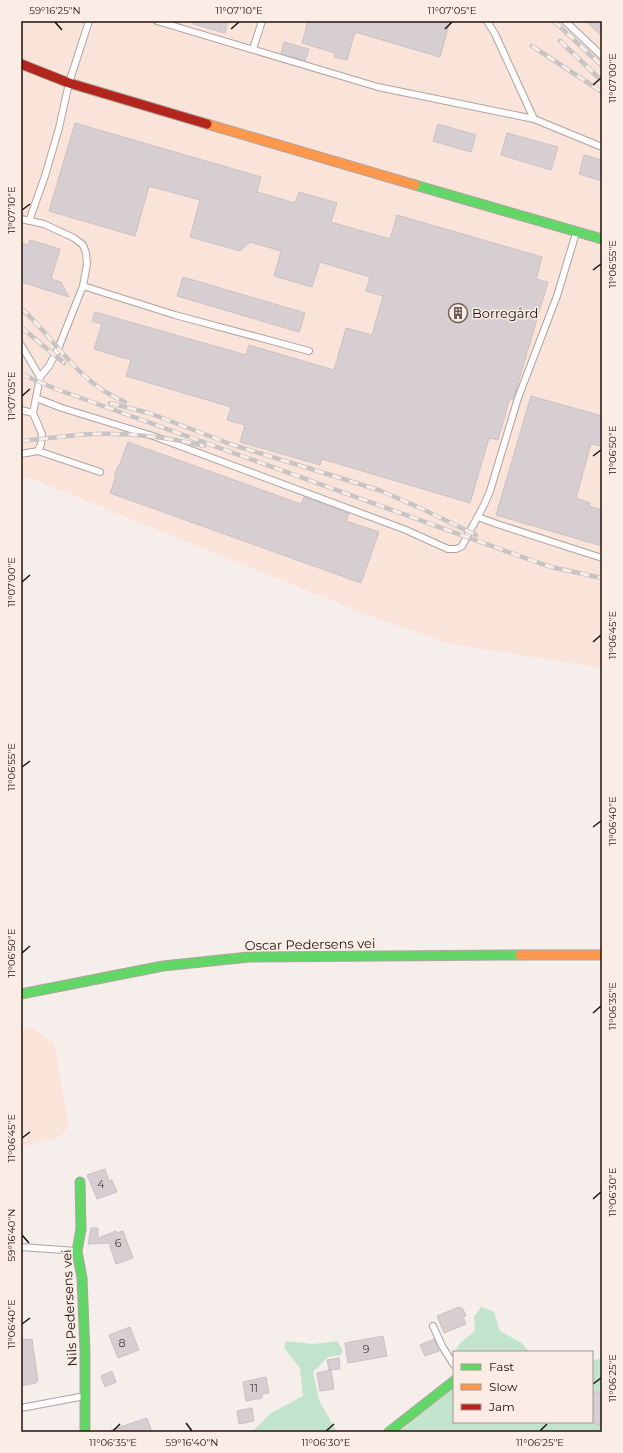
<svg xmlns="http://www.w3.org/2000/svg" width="623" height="1453" font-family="Montserrat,sans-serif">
	<rect width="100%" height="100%" fill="#f6eeeb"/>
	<!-- built -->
	<path fill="#fae4da" d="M21 21H602V668L451 644 365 614 35 480 21 477Z
		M32 1027 54 1043 69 1126 60 1137 21 1147V1029Z"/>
	<!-- green -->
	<path fill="#c3e4cc" d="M481 1307 494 1312 500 1331 522 1343 529 1352H455L460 1343 475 1331 474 1317Z
		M286 1341 314 1344 337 1341 343 1351 340 1355 328 1357 313 1372 319 1400 337 1432H252L271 1413 303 1396 300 1368 284 1348Z
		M602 1359V1432H399L454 1388V1422H592V1360Z"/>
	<!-- building -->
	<path fill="#d6ced1" stroke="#cac1c4" d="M193 21H228L225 33 193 24Z
		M308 21H450L440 57 355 32 347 60 334 57 335 53 302 43Z
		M586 21H602V36Z
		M284 42 309 49 305 61 281 53Z
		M75 123 261 177 257 192 295 203 299 192 337 203 331 222 390 239 397 215 542 257 536 279 548 282 516 390 513 399 510 398 498 440 489 438 470 503 322 459 320 465 240 442 245 425 227 420 231 407 126 376 131 360 94 349 102 324 92 321 95 312 246 355 249 345 334 370 346 328 372 335 383 296 366 291 370 277 320 262 312 287 274 276 281 251 250 242 240 251 190 237 200 200 149 186 135 236 49 211Z
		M438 124 476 135 471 152 433 141Z
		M507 133 558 147 551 170 501 155Z
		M584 155 602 160V181L579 174Z
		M30 240 60 249 51 279 61 282 69 297 21 282V243L28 245Z
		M183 277 305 313 299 332 177 296Z
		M531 396 602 416V441L601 446 591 444 576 498 590 503 589 506 602 510V546L496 515Z
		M128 442 301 504 304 497 349 514 346 521 379 532 361 583 110 493 116 476H114L118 466H119Z
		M105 1169 109 1181 112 1180 117 1192 97 1199 87 1175Z
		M91 1228H98V1238L116 1231 117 1233 123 1231 133 1258 116 1264 109 1243 88 1244Z
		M459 1307 463 1309 466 1316 463 1317 466 1324 444 1333 437 1316Z
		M130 1327 139 1350 118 1358 109 1335Z
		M383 1336 387 1356 348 1363 345 1343Z
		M32 1339 38 1381H36V1383L21 1386V1340Z
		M434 1339 439 1351 425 1356 420 1345Z
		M339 1358 340 1369 329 1370 327 1360Z
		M331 1370 334 1389 320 1391 317 1373Z
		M112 1371 116 1382 105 1387 101 1376Z
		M266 1377 269 1393 262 1394V1398L246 1401 243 1382Z
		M592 1392H598L602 1395V1421L598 1426 592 1422Z
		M252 1408 254 1421 239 1424 237 1411Z
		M147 1418 152 1432H111V1430Z"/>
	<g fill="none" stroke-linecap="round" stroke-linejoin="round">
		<defs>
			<path id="lane" d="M157 21 378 87 534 119 602 147
				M487 21 495 34 534 119
				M565 21 602 56
				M253 49 262 21
				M21 219 44 224 74 238 83 245 86 253 87 264 83 286 58 349 49 366 40 377 33 413 42 434 41 444 38 451
				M29 221 45 176 59 128 69 83 89 21
				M83 286 175 315 309 351
				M21 345 40 377
				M36 398 62 408 156 437 406 530 448 549C454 549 457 550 462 546L484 505 490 491 518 398 557 296 576 233
				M21 410 33 413
				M21 454 38 451 100 472
				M478 517 497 524 602 558
				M21 1247 76 1251
				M433 1326 442 1346 454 1365
				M21 1408 85 1396"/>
			<path id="fast" d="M415 185 602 239
				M21 994 163 966 249 957 520 955
				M80 1182 81 1229 77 1251 82 1278 85 1352V1432
				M389 1432 454 1381"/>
			<path id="slow" d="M207 124 415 185
				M520 955H602"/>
			<path id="jam" d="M21 64 69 83 207 124"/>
		</defs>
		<!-- lane casing -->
		<use href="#lane" stroke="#ada4a0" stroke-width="8"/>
		<!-- fast casing -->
		<use href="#fast" stroke="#ada4a0" stroke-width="11"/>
		<!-- slow casing -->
		<use href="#slow" stroke="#ada4a0" stroke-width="11"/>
		<!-- jam casing -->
		<use href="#jam" stroke="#ada4a0" stroke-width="11"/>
		<!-- lane -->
		<use href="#lane" stroke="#fefcfc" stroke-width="6"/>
		<!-- fast -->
		<use href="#fast" stroke="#63d668" stroke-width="9"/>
		<!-- slow -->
		<use href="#slow" stroke="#ff974d" stroke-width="9"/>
		<!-- jam -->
		<use href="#jam" stroke="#b3261e" stroke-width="9"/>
		<defs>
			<path id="rail" d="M554 21 602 66
				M560 41 602 81
				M532 46 602 92
				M21 308C57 341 78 383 125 402
				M21 327 64 363
				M21 374 56 389 528 559 551 567 602 578
				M110 403 149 413 230 444 379 490 418 507 476 535
				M21 441C45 439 70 435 94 434 132 433 167 437 204 446"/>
		</defs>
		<!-- rail casing -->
		<use href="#rail" stroke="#c7c4c3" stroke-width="4.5"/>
		<!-- rail -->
		<use href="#rail" stroke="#fbede6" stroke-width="3" stroke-dasharray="9" stroke-linecap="butt"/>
	</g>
	<!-- ticks -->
	<path fill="none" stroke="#1e120d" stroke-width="1.5" d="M55 22 62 30M231 29 239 22M445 29 452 22M593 85 601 78M22 210 30 204M593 270 601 264M22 396 30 389M593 456 601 450M22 582 30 575M593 642 601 635M22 767 30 761M593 827 601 821M22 953 30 946M593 1013 601 1006M22 1138 30 1132M593 1199 601 1192M22 1235 29 1243M22 1324 30 1318M593 1384 601 1378M186 1423 192 1431M113 1431 120 1424M326 1431 334 1424M540 1431 547 1424"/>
	<!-- icons -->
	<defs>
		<symbol id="building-ring" viewBox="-11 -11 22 22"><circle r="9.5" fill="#fbede6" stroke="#6a5f5b" stroke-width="1.5"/><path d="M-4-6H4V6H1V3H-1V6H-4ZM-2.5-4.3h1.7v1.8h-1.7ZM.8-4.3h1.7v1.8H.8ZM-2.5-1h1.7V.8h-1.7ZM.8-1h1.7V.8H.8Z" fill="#6a5f5b"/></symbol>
	</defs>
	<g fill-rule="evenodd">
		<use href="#building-ring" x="447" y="302" width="22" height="22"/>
	</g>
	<g text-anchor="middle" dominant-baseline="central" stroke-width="3" stroke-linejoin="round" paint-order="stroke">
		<!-- number labels -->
		<g font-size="11" fill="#4c413e">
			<text x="101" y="1184">4</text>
			<text x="118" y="1243">6</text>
			<text x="122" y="1343">8</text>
			<text x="366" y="1349">9</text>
			<text x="254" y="1388">11</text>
		</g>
		<!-- poi labels -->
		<g font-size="13" fill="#1e120d" stroke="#fbede6" text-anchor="start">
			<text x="472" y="313">Borregård</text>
		</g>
		<!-- street labels -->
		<g font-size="13" fill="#1e120d" stroke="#fbede6">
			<text transform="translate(310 944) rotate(-1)">Oscar Pedersens vei</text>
			<text transform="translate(69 1308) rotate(-93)">Nils Pedersens vei</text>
		</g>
	</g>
	<!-- border -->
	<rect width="623" height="1453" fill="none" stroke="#fbede6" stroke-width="44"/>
	<!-- legend -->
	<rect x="453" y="1351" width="140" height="72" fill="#fbede6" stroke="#a3958f"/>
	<rect x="461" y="1364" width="20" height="6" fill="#63d668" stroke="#a3958f"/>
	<text x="489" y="1371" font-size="12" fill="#1e120d">Fast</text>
	<rect x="461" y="1384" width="20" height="6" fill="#ff974d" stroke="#a3958f"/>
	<text x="489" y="1391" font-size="12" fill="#1e120d">Slow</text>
	<rect x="461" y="1404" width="20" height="6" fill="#b3261e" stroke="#a3958f"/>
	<text x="489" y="1411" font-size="12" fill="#1e120d">Jam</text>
	<rect x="22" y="22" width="579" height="1409" fill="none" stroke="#1e120d" stroke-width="1.5"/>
	<g font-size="10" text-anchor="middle" fill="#1e120d">
		<text x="55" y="14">59°16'25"N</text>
		<text x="239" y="14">11°07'10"E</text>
		<text x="452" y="14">11°07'05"E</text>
		<text transform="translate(612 78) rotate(-90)" y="4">11°07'00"E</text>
		<text transform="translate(11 210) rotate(-90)" y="4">11°07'10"E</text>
		<text transform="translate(612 264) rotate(-90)" y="4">11°06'55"E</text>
		<text transform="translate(11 396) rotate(-90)" y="4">11°07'05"E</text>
		<text transform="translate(612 450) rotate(-90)" y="4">11°06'50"E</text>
		<text transform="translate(11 582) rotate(-90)" y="4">11°07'00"E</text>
		<text transform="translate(612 635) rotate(-90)" y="4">11°06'45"E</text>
		<text transform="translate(11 767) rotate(-90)" y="4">11°06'55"E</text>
		<text transform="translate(612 821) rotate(-90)" y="4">11°06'40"E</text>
		<text transform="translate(11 953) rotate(-90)" y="4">11°06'50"E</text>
		<text transform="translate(612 1006) rotate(-90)" y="4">11°06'35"E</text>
		<text transform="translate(11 1138) rotate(-90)" y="4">11°06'45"E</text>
		<text transform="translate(612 1192) rotate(-90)" y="4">11°06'30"E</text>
		<text transform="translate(11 1235) rotate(-90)" y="4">59°16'40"N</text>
		<text transform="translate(11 1324) rotate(-90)" y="4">11°06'40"E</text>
		<text transform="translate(612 1378) rotate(-90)" y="4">11°06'25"E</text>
		<text x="113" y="1446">11°06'35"E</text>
		<text x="192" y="1446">59°16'40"N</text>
		<text x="326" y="1446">11°06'30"E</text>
		<text x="540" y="1446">11°06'25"E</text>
	</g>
</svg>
